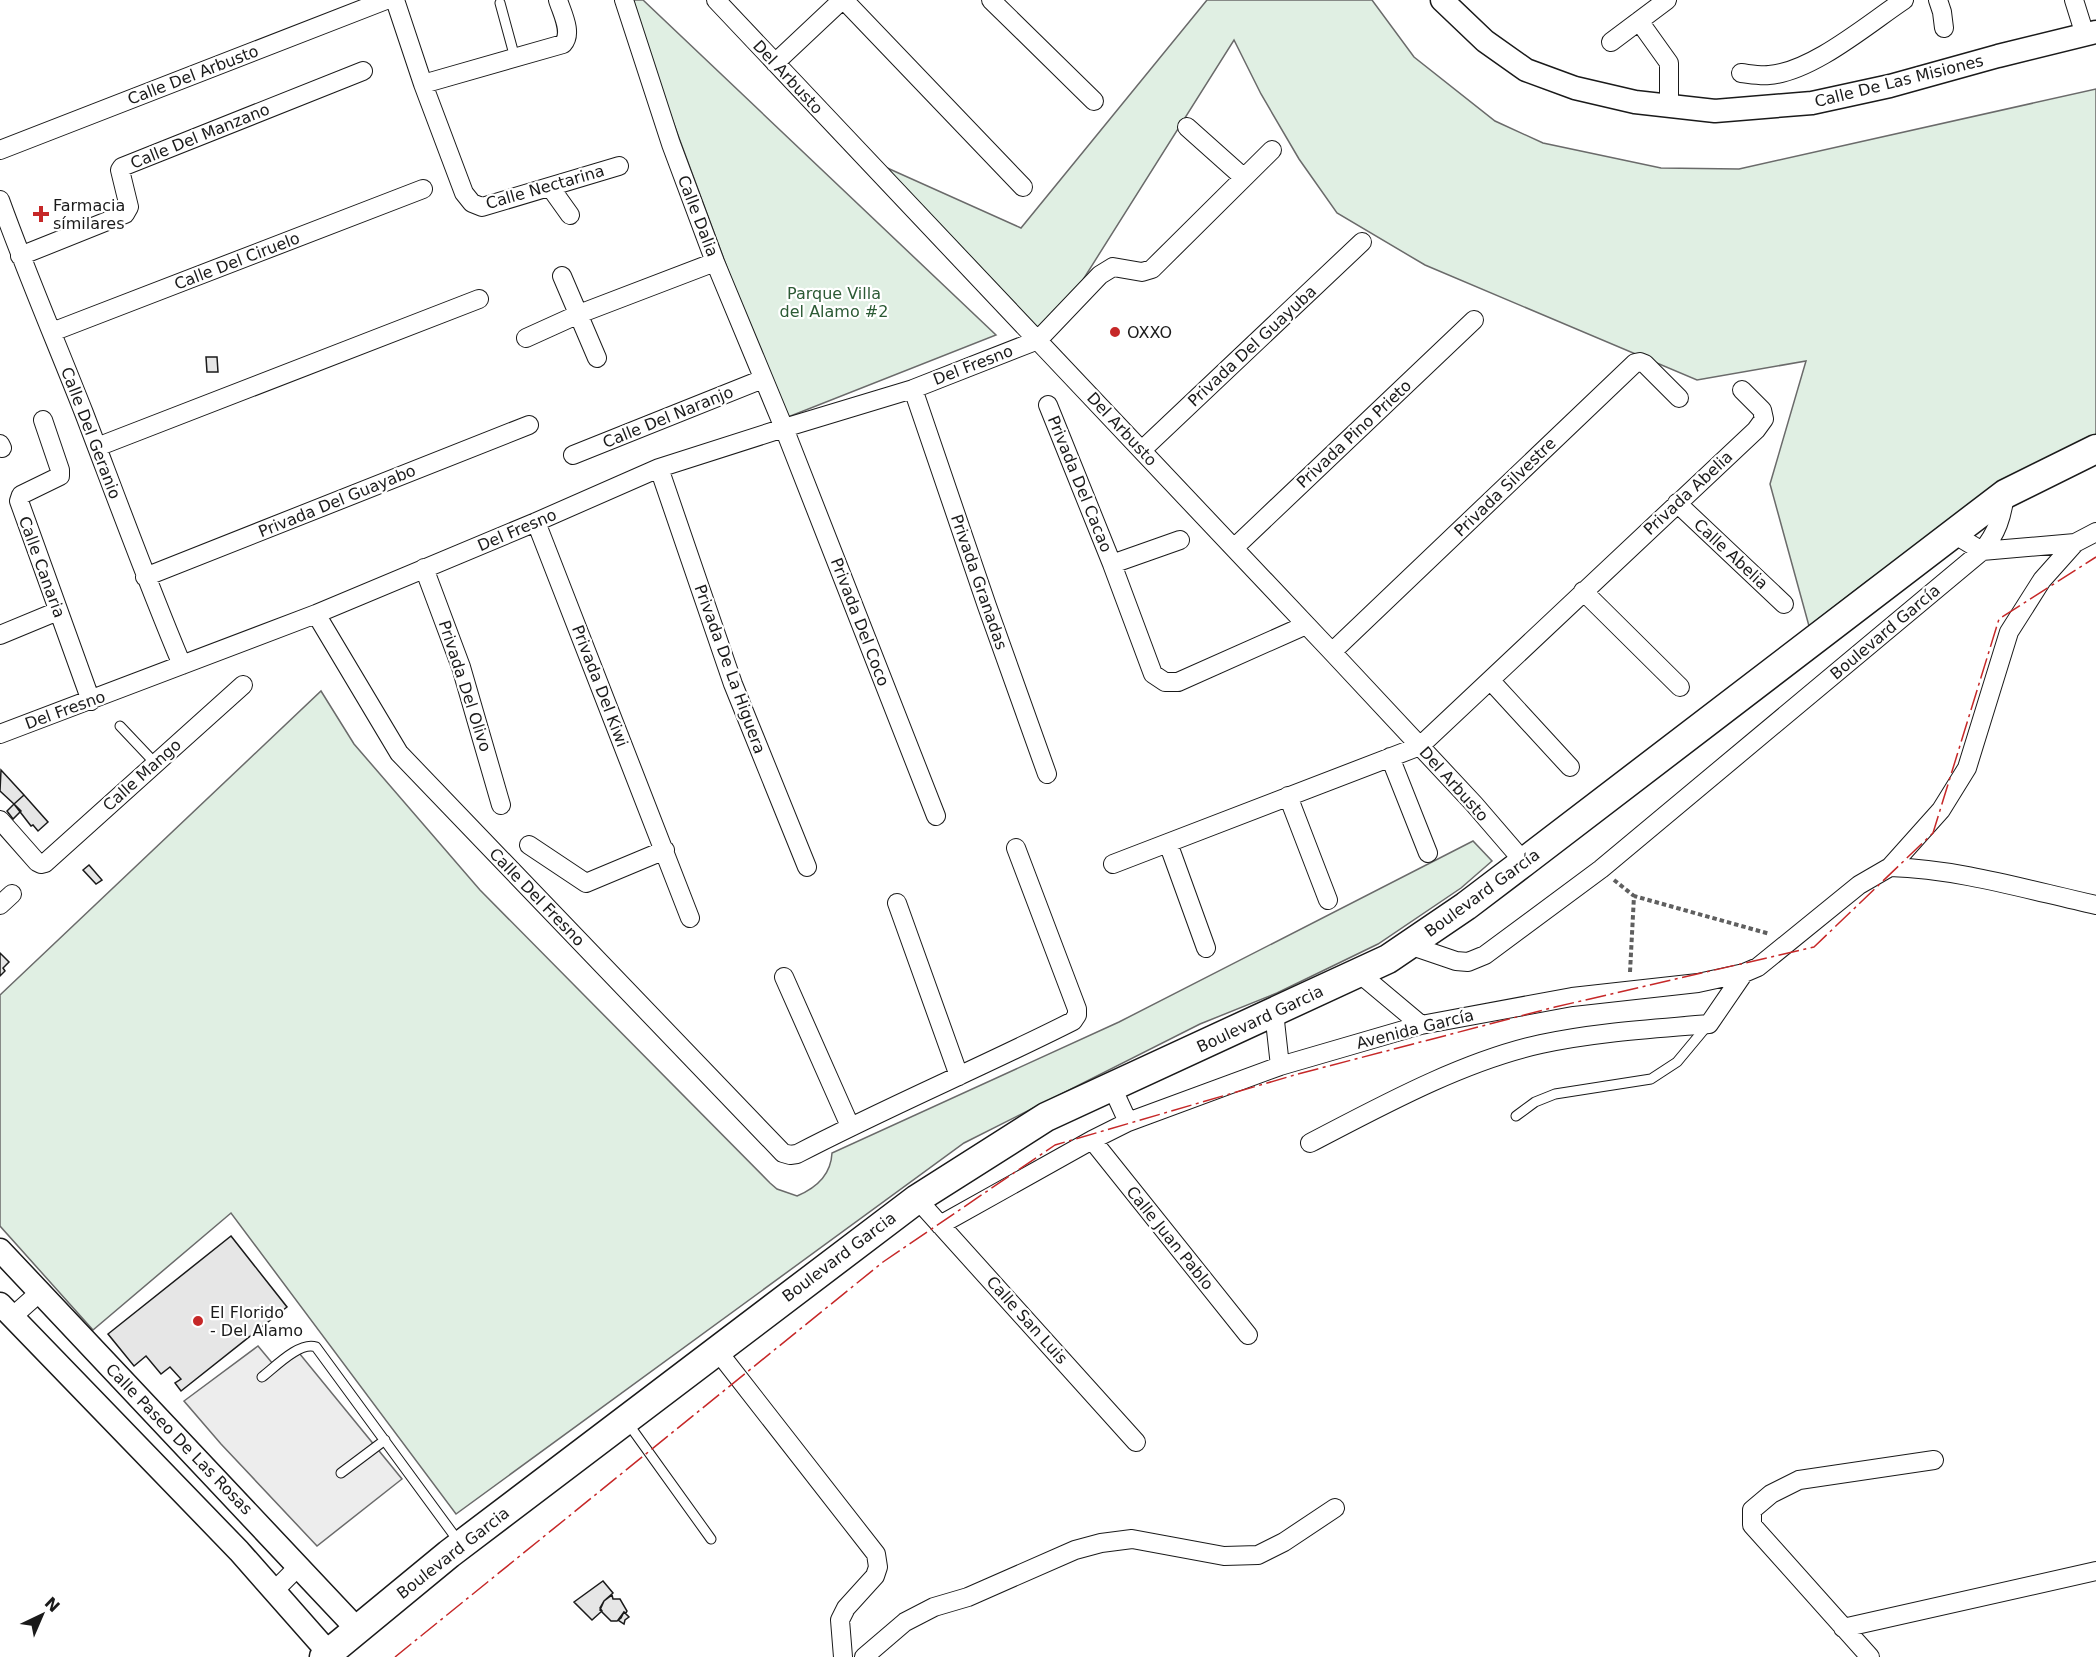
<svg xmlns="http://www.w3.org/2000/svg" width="2096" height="1657" font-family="'DejaVu Sans',sans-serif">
	<rect width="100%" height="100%" fill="#fff"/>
	<!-- green -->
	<path fill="#e0efe3" stroke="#6a6a6a" stroke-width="1.5" d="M628 0H643L996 335 783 419Z
		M1207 0H1372L1414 57 1495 121 1543 143 1661 168 1739 169 2096 89V438L1975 505 1867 581 1809 626 1770 484 1806 361 1697 380 1425 265 1337 213 1299 159 1261 94 1234 40 1057 321 1038 340 865 158 1021 228Z
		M321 691 354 744 480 890 770 1183 777 1189 797 1196C816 1188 831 1175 832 1153L1119 1022 1473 841 1492 861 1461 888 1378 944 1277 993 1200 1024 964 1143 456 1514 231 1213 93 1330 0 1226V995Z"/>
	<!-- parking -->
	<path fill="#ededed" stroke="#6a6a6a" stroke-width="1.5" d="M258 1346 273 1364 295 1348 402 1479 317 1546 221 1444 184 1401Z"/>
	<!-- building -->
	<path fill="#e6e6e6" stroke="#1a1a1a" stroke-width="1.5" d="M206 357H217L218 372H207Z
		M1 770 24 795 14 804 0 791Z
		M24 795 48 822 38 831 33 825 31 826 14 804Z
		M14 804 21 811 13 819 7 811Z
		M89 865 102 880 96 884 83 870Z
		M0 953 9 962 3 968 5 971 0 976Z
		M231 1236 287 1307 181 1391 175 1383 181 1379 170 1367 161 1374 146 1356 134 1366 108 1334Z
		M603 1581 613 1593 604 1601 600 1608 602 1611 592 1620 574 1602Z
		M612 1595 613 1599H620L627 1611 626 1613 624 1612 621 1618 617 1621H611L600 1610 604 1601Z
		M624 1612 629 1617 625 1620 624 1624 618 1620Z"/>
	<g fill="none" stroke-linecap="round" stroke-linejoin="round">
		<defs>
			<path id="service" d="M500 3 515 58
				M120 726 155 763
				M1516 1116 1535 1102 1555 1094 1651 1079 1677 1062 1707 1026
				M262 1377C275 1367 300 1341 316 1347L459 1542
				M627 1422 711 1539
				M341 1473 385 1440"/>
			<path id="minor" d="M395 0 423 84 464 193 472 203 482 207 619 166
				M624 0 671 144 715 262 784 428 936 816
				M716 0 1332 652 1474 804 1524 862
				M844 0 1023 187
				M991 0 1094 101
				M1938 0 1942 12 1944 28
				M2074 0 2085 35
				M1639 21 1669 63V107
				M1611 42 1667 0
				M775 63 842 0
				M1741 73C1750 74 1760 76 1769 75 1812 72 1868 24 1904 0
				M423 84 563 44C573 33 562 13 558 0
				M1187 127 1243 177
				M0 150 386 0
				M550 187 570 215
				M0 200C26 272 56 342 84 413 116 497 147 582 182 665
				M20 256 125 214 129 207 120 170 122 167 363 71
				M562 276 597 358
				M52 332 423 189
				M526 338 579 314 715 262
				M913 389 987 606 1047 774
				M1048 405 1112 564 1153 674 1165 682H1178L1306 625
				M43 420 60 470V476L21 495 19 501 91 701
				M0 444 2 448
				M97 447 479 299
				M1142 450 1362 242
				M573 455 763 379
				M659 468 733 684 807 867
				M1677 503 1784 604
				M536 522 690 918
				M1952 533 1982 551 2075 543
				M1234 548 1474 320
				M1112 564 1180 540
				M424 568 461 667 501 805
				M145 577 529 425
				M1583 591 1680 687
				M316 614 399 753 783 1153 790 1155 797 1154C887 1107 982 1067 1073 1021L1077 1015V1009L1016 848
				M0 635 58 611
				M1332 652 1635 363 1640 362 1645 364 1679 398
				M1490 680 1570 767
				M0 734 316 614 536 522 659 468 784 428 913 389 1038 340 1100 275 1113 267 1142 272 1152 269 1272 150
				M1390 757 1428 853
				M1288 796 1328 900
				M0 820 37 862 41 864 45 863 243 685
				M1168 843 1206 948
				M529 845 586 883 665 850
				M1113 864 1420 746 1756 430 1764 419 1762 410 1742 390
				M1890 867C1959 869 2028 890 2096 905
				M897 903 959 1076
				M0 905 12 894
				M1409 945 1456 961 1468 962 1485 955 1601 869 1982 551C1997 533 2002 517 2005 494
				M1359 973 1421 1025
				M784 977 850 1126
				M1274 1012 1280 1066
				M1112 1087 1128 1122
				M1092 1140 1248 1335
				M1310 1143C1381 1106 1463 1061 1541 1044 1596 1032 1653 1029 1709 1024L1744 973
				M917 1199 1136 1442
				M940 1225 1092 1140 1128 1122 1280 1066 1421 1025 1572 997 1698 983 1744 973 1758 967 1859 885 1890 867 1941 810 1967 768 2009 632 2042 580 2075 543 2096 532
				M12 1317 39 1293
				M716 1349 876 1554 878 1567 875 1576 846 1608 840 1620 843 1657
				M275 1590 299 1566
				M1843 1628 2096 1571
				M864 1657 905 1622 934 1607 968 1597 1075 1550 1101 1543 1132 1539 1224 1556 1258 1555 1284 1542 1335 1508
				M1870 1657 1752 1525V1510L1771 1494 1799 1480 1934 1460"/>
			<path id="tertiary" d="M1442 0 1485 41 1526 70 1575 88 1635 102 1715 111 1812 103 1890 86 1998 56 2096 32
				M0 1250 357 1629
				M0 1304 239 1551 329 1653"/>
			<path id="primary" d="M324 1657 449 1554 917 1199 1046 1117 1388 959 1466 906 1524 862 2005 494 2096 449"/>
		</defs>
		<!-- service casing -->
		<use href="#service" stroke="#1a1a1a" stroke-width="11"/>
		<!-- minor casing -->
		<use href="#minor" stroke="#1a1a1a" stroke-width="20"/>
		<!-- tertiary casing -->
		<use href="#tertiary" stroke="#1a1a1a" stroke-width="25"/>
		<!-- primary casing -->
		<use href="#primary" stroke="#1a1a1a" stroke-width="31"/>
		<!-- path -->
		<path stroke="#5f5f5f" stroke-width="4" stroke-dasharray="4.5 3" stroke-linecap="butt" d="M1614 880 1634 896
			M1630 972 1634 896 1770 934"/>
		<!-- service -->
		<use href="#service" stroke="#fff" stroke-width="9"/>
		<!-- minor -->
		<use href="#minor" stroke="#fff" stroke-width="18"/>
		<!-- tertiary -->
		<use href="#tertiary" stroke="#fff" stroke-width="22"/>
		<!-- primary -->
		<use href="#primary" stroke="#fff" stroke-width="28"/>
		<!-- power -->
		<path stroke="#c62828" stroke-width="1.5" stroke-dasharray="21 4.5 3 4.5" stroke-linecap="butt" d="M395 1657 883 1262 1055 1145 1298 1074 1555 1007 1814 947 1933 833 1999 619 2096 557"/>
	</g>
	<!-- markers -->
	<g fill="#c62828" stroke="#fff" stroke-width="2">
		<path d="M38 205h6v6h6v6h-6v6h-6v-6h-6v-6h6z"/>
		<circle cx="1115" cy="332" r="6"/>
		<circle cx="198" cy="1321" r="6"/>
	</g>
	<g text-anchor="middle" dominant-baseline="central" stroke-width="4.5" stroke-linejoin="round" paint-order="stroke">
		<!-- street labels -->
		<g font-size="16" fill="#1a1a1a" stroke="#fff">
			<text transform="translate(193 75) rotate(-21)">Calle Del Arbusto</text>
			<text transform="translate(788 77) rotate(47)">Del Arbusto</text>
			<text transform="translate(1899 81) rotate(-14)">Calle De Las Misiones</text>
			<text transform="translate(200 136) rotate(-22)">Calle Del Manzano</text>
			<text transform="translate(545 187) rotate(-16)">Calle Nectarina</text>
			<text transform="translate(698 216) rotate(69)">Calle Dalia</text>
			<text transform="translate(237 261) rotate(-21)">Calle Del Ciruelo</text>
			<text transform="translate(1252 346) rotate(-43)">Privada Del Guayuba</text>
			<text transform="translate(973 365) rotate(-21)">Del Fresno</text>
			<text transform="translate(668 417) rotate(-22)">Calle Del Naranjo</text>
			<text transform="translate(1122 429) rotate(47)">Del Arbusto</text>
			<text transform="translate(91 433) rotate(69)">Calle Del Geranio</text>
			<text transform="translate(1354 434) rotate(-43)">Privada Pino Prieto</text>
			<text transform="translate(1080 484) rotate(68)">Privada Del Cacao</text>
			<text transform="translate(1505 487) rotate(-44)">Privada Silvestre</text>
			<text transform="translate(1688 493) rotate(-43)">Privada Abelia</text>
			<text transform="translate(337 501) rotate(-22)">Privada Del Guayabo</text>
			<text transform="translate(517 530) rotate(-23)">Del Fresno</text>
			<text transform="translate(1731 554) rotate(43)">Calle Abelia</text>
			<text transform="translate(42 567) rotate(70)">Calle Canaria</text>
			<text transform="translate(979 582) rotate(71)">Privada Granadas</text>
			<text transform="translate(860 622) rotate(69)">Privada Del Coco</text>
			<text transform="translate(1885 632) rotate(-40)">Boulevard García</text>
			<text transform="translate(730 669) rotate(70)">Privada De La Higuera</text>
			<text transform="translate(465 686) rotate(72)">Privada Del Olivo</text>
			<text transform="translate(600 686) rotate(69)">Privada Del Kiwi</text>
			<text transform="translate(65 710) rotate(-20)">Del Fresno</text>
			<text transform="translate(142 775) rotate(-42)">Calle Mango</text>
			<text transform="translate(1454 784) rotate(48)">Del Arbusto</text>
			<text transform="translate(1482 893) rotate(-36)">Boulevard García</text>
			<text transform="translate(537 897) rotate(46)">Calle Del Fresno</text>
			<text transform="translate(1260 1019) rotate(-25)">Boulevard Garcia</text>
			<text transform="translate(1415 1029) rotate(-14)">Avenida García</text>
			<text transform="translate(1170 1238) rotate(51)">Calle Juan Pablo</text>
			<text transform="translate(839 1257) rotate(-37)">Boulevard Garcia</text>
			<text transform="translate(1027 1320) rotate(48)">Calle San Luis</text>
			<text transform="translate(179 1439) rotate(46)">Calle Paseo De Las Rosas</text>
			<text transform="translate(453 1553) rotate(-38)">Boulevard Garcia</text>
		</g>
		<!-- poi labels -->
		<g font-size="16" fill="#1a1a1a" stroke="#fff" text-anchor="start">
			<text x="53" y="205">Farmacia<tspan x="53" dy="18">símilares</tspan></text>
			<text x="1127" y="332">OXXO</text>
			<text x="210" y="1312">El Florido<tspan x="210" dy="18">- Del Alamo</tspan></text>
		</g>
		<!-- park labels -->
		<g font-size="16" fill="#2b5a34" stroke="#fff">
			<text x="834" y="293">Parque Villa<tspan x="834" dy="18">del Alamo #2</tspan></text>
		</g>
	</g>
	<!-- north arrow -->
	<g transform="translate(42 1615) rotate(44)" stroke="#ffffff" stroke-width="4.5" paint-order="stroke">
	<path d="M0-4.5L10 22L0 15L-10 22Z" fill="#1a1a1a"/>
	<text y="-9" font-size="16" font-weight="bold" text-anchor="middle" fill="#1a1a1a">N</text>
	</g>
</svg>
